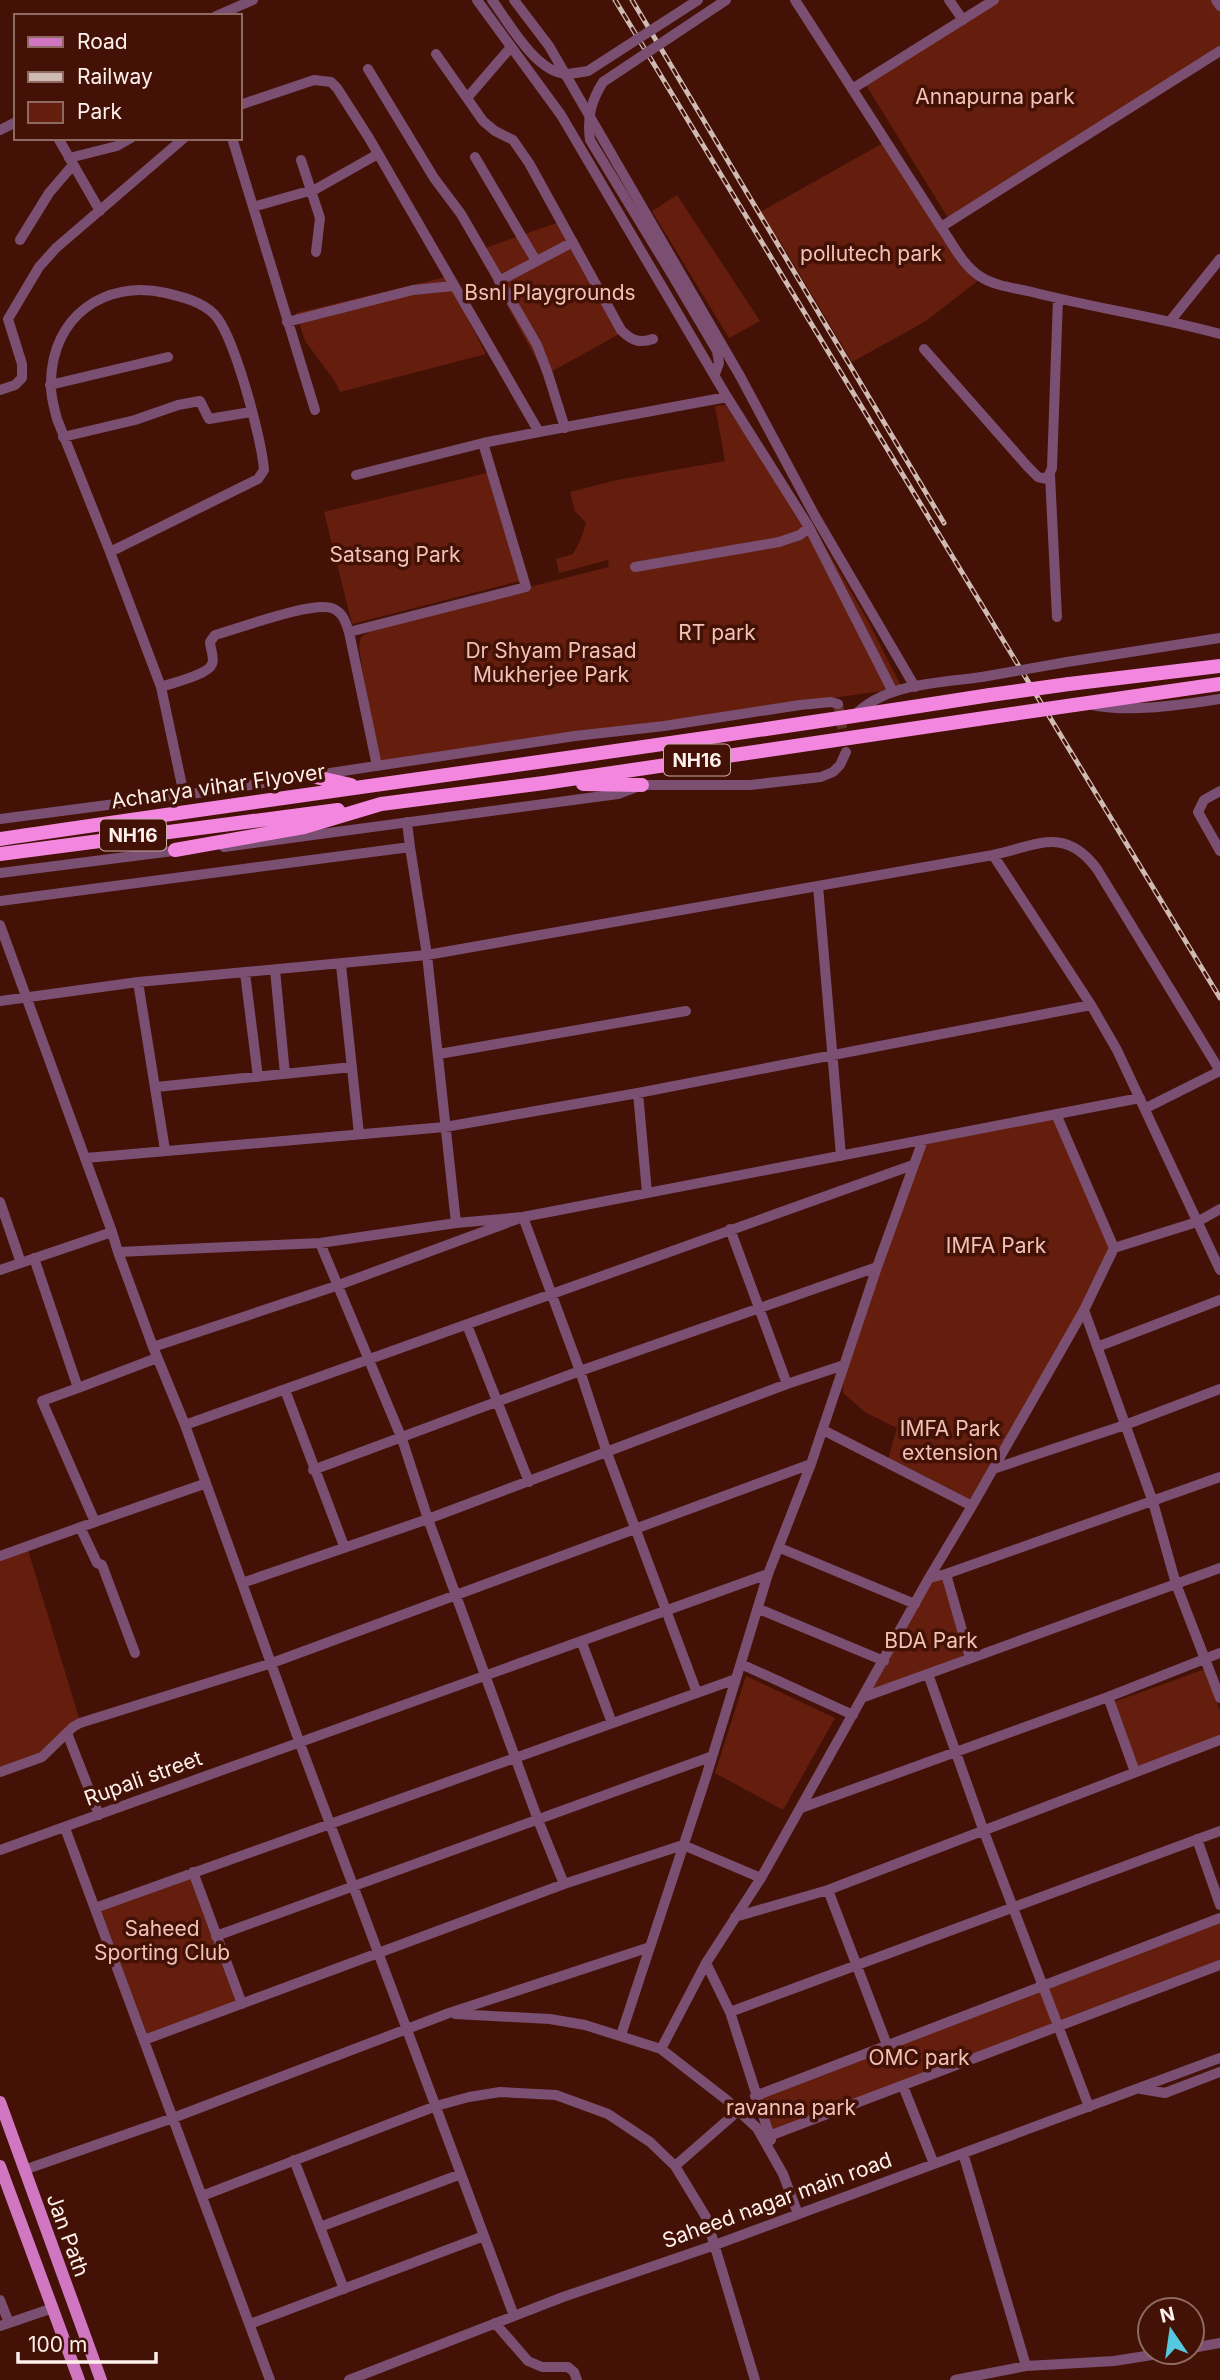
<svg xmlns="http://www.w3.org/2000/svg" width="1220" height="2380" font-family="Inter,sans-serif">
	<rect width="100%" height="100%" fill="#431106"/>
	<!-- green -->
	<path fill="#651e0e" d="M994 0H1220V50L950 221 864 82Z
		M885 142 980 279 926 321 852 362 778 238 775 239 760 212Z
		M677 195 760 321 729 338 652 211Z
		M562 221 623 332 545 375 477 251Z
		M446 277 486 354 340 392 334 380 305 341 296 313Z
		M725 405 782 487 815 529 869 623 902 688 378 764 359 648 361 637 384 624 609 567 608 560 559 573 556 559 573 554 581 539 586 523 575 511 570 492 617 480 725 461 715 406Z
		M487 473 520 581 352 624 324 512Z
		M1056 1114 1114 1248 972 1506 887 1463 897 1428 865 1412 843 1393 844 1365 923 1140Z
		M28 1550 80 1721 42 1755 0 1769V1558Z
		M946 1574 970 1658 864 1697 929 1578Z
		M1205 1669 1220 1711V1737L1134 1769 1111 1703Z
		M746 1676 835 1718 783 1810 715 1773Z
		M190 1878 236 2003 147 2034 101 1911Z
		M1220 1918V1966L771 2141 755 2096Z"/>
	<g fill="none" stroke-linecap="round" stroke-linejoin="round">
		<!-- minor-tunnel -->
		<path stroke="#5f3228" stroke-width="10" stroke-dasharray="10 5" stroke-linecap="butt" d="M838 704 845 744"/>
		<!-- minor -->
		<path stroke="#7a4f72" stroke-width="10" d="M477 0 561 115 727 397 809 527 893 692
			M514 0 549 46 740 376 815 516 915 687
			M795 0 941 227C952 243 963 266 981 277 995 286 1015 288 1032 292 1094 308 1158 317 1220 334
			M949 0 963 20
			M1216 0 1220 6
			M216 16 253 0
			M436 54 483 121 495 131 513 140 529 163 621 330C631 340 639 344 653 339
			M368 69 434 178 461 214 537 345 548 374 565 428
			M852 89 994 0
			M467 98 511 47
			M240 105 314 80 331 82 337 88 369 138 539 432 727 397
			M0 130 16 122
			M58 138 100 211
			M232 138 315 410
			M475 157 536 261
			M69 158 117 146 131 138
			M301 160 320 218 316 252
			M253 207 316 189 378 154
			M941 227 1220 51
			M20 240 49 193 73 165
			M671 273 717 351 719 363 715 374
			M499 281 573 242
			M1171 320 1220 259
			M287 322 413 290 453 286
			M924 349 1028 467 1038 477 1047 479 1052 468 1058 299
			M50 385 168 357
			M0 390 15 385 22 378V364L8 319 39 267 56 248 184 138
			M63 437 135 420 178 405 200 401 209 419 251 412
			M356 475 483 443 539 432
			M1050 475 1057 617
			M110 552 57 419C54 407 50 395 51 382 52 317 104 279 166 293 183 297 202 302 214 314 234 334 262 440 264 470L258 479 110 552 161 687 184 795
			M635 567 779 542 800 535 809 527
			M349 632 526 587 483 443
			M1067 662 1220 638
			M161 687C172 683 208 675 212 664 215 658 210 648 210 642L215 635C238 629 316 599 334 609 343 613 346 623 349 632L377 766
			M1092 705C1132 713 1179 705 1220 699
			M854 716C885 683 939 683 982 677
			M1220 791 1204 800 1198 812 1220 851
			M0 819 184 795 575 736 664 726 800 705 831 702 838 704
			M407 822 410 847
			M224 847 618 794 642 785H750L821 777 833 772 840 765 846 752
			M993 855 1091 1005 1117 1050 1220 1270
			M0 873 181 850
			M818 886 841 1156
			M0 901 410 847 427 955 456 1223
			M0 925 112 1232 0 1270
			M341 965 359 1134
			M275 970 285 1074
			M245 973 258 1077
			M138 982 165 1150
			M0 1001 138 982 427 955 993 855C1038 845 1065 826 1097 869L1220 1071 1146 1108
			M439 1054 686 1011
			M156 1087 352 1067
			M638 1093 647 1193
			M1056 1114 1114 1248
			M86 1158 445 1127 638 1093 1091 1005
			M0 1202 21 1263
			M730 1229 787 1384
			M112 1232 118 1252 320 1243 456 1223 523 1217 1140 1098
			M320 1243 402 1439 428 1519 538 1820 564 1884
			M118 1252 153 1347 185 1425 299 1741 514 2316
			M34 1258 78 1388 157 1358
			M1084 1310 1153 1502 1176 1584 1220 1698
			M467 1325 529 1482
			M153 1347 336 1286 523 1217 580 1371 607 1453 697 1693
			M1097 1347 1220 1300
			M78 1388 42 1401 95 1522 204 1484
			M285 1390 344 1546
			M185 1425 913 1165
			M823 1430 972 1506
			M993 1469 1125 1425 1220 1389
			M313 1470 580 1371 877 1267
			M80 1527 97 1563 102 1565 135 1653
			M780 1548 915 1604
			M0 1556 95 1522
			M946 1574 970 1658
			M929 1578 946 1574 1220 1477
			M242 1583 428 1519 787 1384 844 1365
			M759 1609 884 1661
			M582 1643 612 1723
			M741 1664 853 1715
			M928 1674 983 1829 1089 2107
			M864 1697 1220 1568
			M1108 1697 1135 1772
			M67 1733 99 1815
			M0 1772 42 1757 73 1727 80 1723 272 1663 811 1464
			M801 1808 1108 1697 1220 1653
			M65 1828 270 2380
			M1197 1839 1220 1905
			M0 1850 768 1574
			M193 1872 242 2004
			M828 1890 887 2045
			M95 1908 736 1679
			M735 1917 828 1890 1220 1740
			M216 1936 710 1757
			M706 1963 730 2012 771 2140
			M730 2012 1220 1831
			M455 2014 550 2019 585 2025 661 2049 728 2101 757 2128 783 2174 798 2214
			M621 2035 706 1777 768 1574 811 1464 877 1267 923 1140
			M144 2040 564 1884 683 1845 761 1878
			M661 2049 706 1963 761 1878 929 1578 972 1506 1084 1310 1114 1248 1197 1222 1220 1209
			M903 2086 934 2164
			M1141 2089 1165 2093 1220 2072
			M755 2096 1220 1918
			M769 2136 1220 1965
			M963 2153 1026 2366
			M294 2160 344 2289
			M675 2166 738 2111
			M24 2170 173 2118 449 2013 650 1947
			M202 2196 436 2106 469 2097 500 2092 556 2095 608 2114 650 2142 675 2166 706 2217 755 2380
			M320 2227 461 2174
			M0 2300 9 2323 0 2326
			M9 2323 53 2308
			M495 2323 528 2361 542 2367H568L574 2372 577 2380
			M250 2324 484 2236
			M1192 2348 1220 2343
			M349 2380 563 2297 715 2245 1220 2058
			M955 2380 1026 2366 1114 2361 1171 2352"/>
		<!-- major -->
		<path stroke="#d177c1" stroke-width="12" d="M0 2102 101 2380
			M0 2166 79 2380"/>
		<!-- highway -->
		<path stroke="#f387e0" stroke-width="14" d="M1069 684 1220 666
			M1074 705 1220 684
			M311 776 351 785
			M583 784 642 785
			M0 839C330 790 661 747 990 695
			M175 850 304 827 381 804 544 783 1012 714
			M0 854 338 810"/>
		<defs>
			<path id="rail" d="M615 0 1220 998
				M632 0 944 523"/>
		</defs>
		<!-- rail casing -->
		<use href="#rail" stroke="#d0bab4" stroke-width="5"/>
		<!-- rail -->
		<use href="#rail" stroke="#431106" stroke-width="2.5" stroke-dasharray="8" stroke-linecap="butt"/>
		<!-- minor-bridge -->
		<path stroke="#7a4f72" stroke-width="10" d="M492 0C509 23 535 71 565 74 572 74 581 72 588 71L698 0
			M671 273 590 140C587 118 591 101 603 82L726 0
			M982 677 1067 662"/>
		<!-- highway-bridge -->
		<path stroke="#f387e0" stroke-width="14" d="M990 695 1069 684
			M1012 714 1074 705"/>
	</g>
	<g text-anchor="middle" dominant-baseline="central" stroke-width="7" stroke-linejoin="round" paint-order="stroke">
		<!-- shield labels -->
		<g fill="#431106" stroke="#c6ada7" stroke-width="2">
			<rect x="664" y="744.5" width="66" height="31" rx="5"/>
			<rect x="100" y="819.5" width="66" height="31" rx="5"/>
		</g>
		<g font-size="19" font-weight="bold" fill="#fef0ec">
			<text x="697" y="760">NH16</text>
			<text x="133" y="835">NH16</text>
		</g>
		<!-- park labels -->
		<g font-size="21" fill="#f1c2b7" stroke="#431106">
			<text x="995" y="96">Annapurna park</text>
			<text x="871" y="253">pollutech park</text>
			<text x="550" y="292">Bsnl Playgrounds</text>
			<text x="395" y="554">Satsang Park</text>
			<text x="717" y="632">RT park</text>
			<text x="551" y="650">Dr Shyam Prasad<tspan x="551" dy="24">Mukherjee Park</tspan></text>
			<text x="996" y="1245">IMFA Park</text>
			<text x="950" y="1428">IMFA Park<tspan x="950" dy="24">extension</tspan></text>
			<text x="931" y="1640">BDA Park</text>
			<text x="162" y="1928">Saheed<tspan x="162" dy="24">Sporting Club</tspan></text>
			<text x="919" y="2057">OMC park</text>
			<text x="791" y="2107">ravanna park</text>
		</g>
		<!-- street labels -->
		<g font-size="21" fill="#fef0ec" stroke="#431106">
			<text transform="translate(218 786) rotate(-8)">Acharya vihar Flyover</text>
			<text transform="translate(143 1778) rotate(-20)">Rupali street</text>
			<text transform="translate(777 2200) rotate(-20)">Saheed nagar main road</text>
			<text transform="translate(68 2235) rotate(70)">Jan Path</text>
		</g>
	</g>
	<!-- legend -->
	<rect x="14" y="14" width="228" height="126" fill="#431106" stroke="#8e6a62" stroke-width="2"/>
	<rect x="28" y="37" width="35" height="10" fill="#d177c1" stroke="#8e6a62" stroke-width="2"/>
	<text x="77" y="49" font-size="21" fill="#fef0ec">Road</text>
	<rect x="28" y="72" width="35" height="10" fill="#d0bab4" stroke="#8e6a62" stroke-width="2"/>
	<text x="77" y="84" font-size="21" fill="#fef0ec">Railway</text>
	<rect x="28" y="102" width="35" height="21" fill="#651e0e" stroke="#8e6a62" stroke-width="2"/>
	<text x="77" y="119" font-size="21" fill="#fef0ec">Park</text>
	<!-- north arrow -->
	<g transform="translate(1171 2331) rotate(347)"><circle r="33" fill="#431106" stroke="#8e6a62" stroke-width="2"/>
	<path d="M0-5L12 26L0 18L-12 26Z" fill="#56c9e1"/>
	<text y="-10" font-size="19" font-weight="bold" text-anchor="middle" fill="#fef0ec">N</text>
	</g>
	<!-- scale -->
	<path d="M18 2352v10h138v-10" fill="none" stroke="#fef0ec" stroke-width="3.5"/>
	<text x="28" y="2352" font-size="21" fill="#fef0ec" stroke="#431106" stroke-width="5" paint-order="stroke">100 m</text>
</svg>
